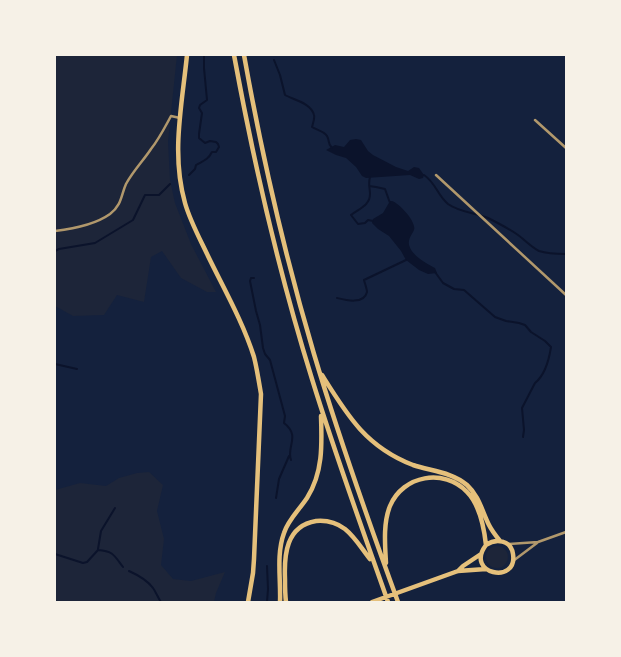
<svg xmlns="http://www.w3.org/2000/svg" width="621" height="657" font-family="'Work Sans',sans-serif">
	<rect width="100%" height="100%" fill="#14213d"/>
	<!-- green -->
	<path fill="#1d2539" d="M55 55H177L168 142 170 180 175 203 191 244 216 292H207L181 278 162 251 151 257 144 302 117 295 104 315 73 316 55 306Z
		M149 472 163 485 157 511 164 539 161 565 173 579 191 581 225 572 216 593 214 602H55V490L80 483 106 486 119 478 137 473Z
		M486 557a11 11 0 1 1 22 0a11 11 0 1 1-22 0Z"/>
	<!-- water -->
	<path fill="#0b132b" d="M356 139 361 140 368 151 373 155 396 167 408 171 414 167 419 168 424 175 423 178 419 179 410 175 366 178 362 176 356 167 346 158 336 155 326 150 335 145 344 147 350 140Z
		M390 201H392C399 203 417 222 414 230 412 235 408 238 409 245 412 256 426 263 435 268L437 273 428 274 419 270 406 260 401 251 389 236 378 229 372 223 373 219 383 213Z"/>
	<g fill="none" stroke-linecap="round" stroke-linejoin="round">
		<!-- stream -->
		<path stroke="#0b132b" stroke-width="2" d="M274 60 280 75 285 95C294 100 311 103 314 115 315 118 313 123 312 127 317 130 324 131 327 136 330 141 327 143 332 148
			M189 175 195 169 196 165C203 161 208 160 212 152H216L219 147 218 144 216 142 210 141 205 143 199 138V134L202 113 199 108 200 105 207 100 204 68V55
			M424 175C436 183 437 195 448 204 459 212 475 213 488 218 498 223 508 228 518 235 525 240 531 247 539 251 548 254 557 254 566 254
			M370 177C368 184 370 188 370 194 370 206 358 209 351 215L358 224 365 223 368 220 373 221
			M369 186 376 187 385 189 390 203
			M55 251 59 249 95 243 133 220 145 195H159L170 184
			M435 272 443 283 454 289 464 290 495 317 506 321 519 323 525 325 531 332 545 341 551 347C549 360 545 375 535 383L522 408 524 430 523 437
			M254 278H251L250 281 256 311 260 325 263 348 265 354 270 360 285 416 284 423C301 436 286 447 291 460
			M337 298C345 300 364 305 367 292 367 289 365 284 364 280L406 260
			M55 364 77 369
			M276 498 279 479 289 456
			M98 549 101 531 115 508
			M55 554 83 563 87 562 98 550C113 551 114 555 123 567
			M129 571C138 575 147 580 153 588 156 592 158 598 161 602
			M267 602 268 589 267 566"/>
		<!-- minor -->
		<path stroke="#b1986c" stroke-width="2.5" d="M535 120 566 148
			M436 175 566 295
			M55 231C72 229 96 224 110 214 122 205 121 195 126 184 133 171 143 161 151 149 159 139 165 127 171 116L180 118
			M509 544 538 542 566 532
			M513 561 537 543"/>
		<!-- primary -->
		<path stroke="#e5c07b" stroke-width="4.5" d="M187 55C182 105 171 154 185 203 190 221 200 239 208 256 224 289 243 322 254 357 257 369 259 382 261 394L254 559 253 573 248 602"/>
		<!-- trunk -->
		<path stroke="#e5c07b" stroke-width="4.5" d="M234 55C254 164 279 273 312 379 335 454 362 528 388 602
			M244 55C262 156 285 256 314 354 339 438 368 520 398 602
			M322 375C347 415 366 447 413 465 431 471 452 472 467 485 479 496 482 511 489 525 492 531 496 536 500 541
			M386 563C385 545 383 523 390 506 403 475 444 468 467 492 480 505 484 527 486 545 464 574 518 585 513 554 511 540 496 538 486 545
			M458 571 463 566 481 554
			M280 602C281 580 276 555 284 533 288 520 299 510 307 498 323 473 322 445 321 416
			M286 602C285 594 285 587 285 579 284 555 286 526 316 521 327 520 337 523 345 529 355 537 362 549 370 559
			M372 602 458 571 486 569"/>
	</g>
	<!-- border -->
	<rect width="621" height="657" fill="none" stroke="#f6f1e7" stroke-width="112"/>
</svg>
